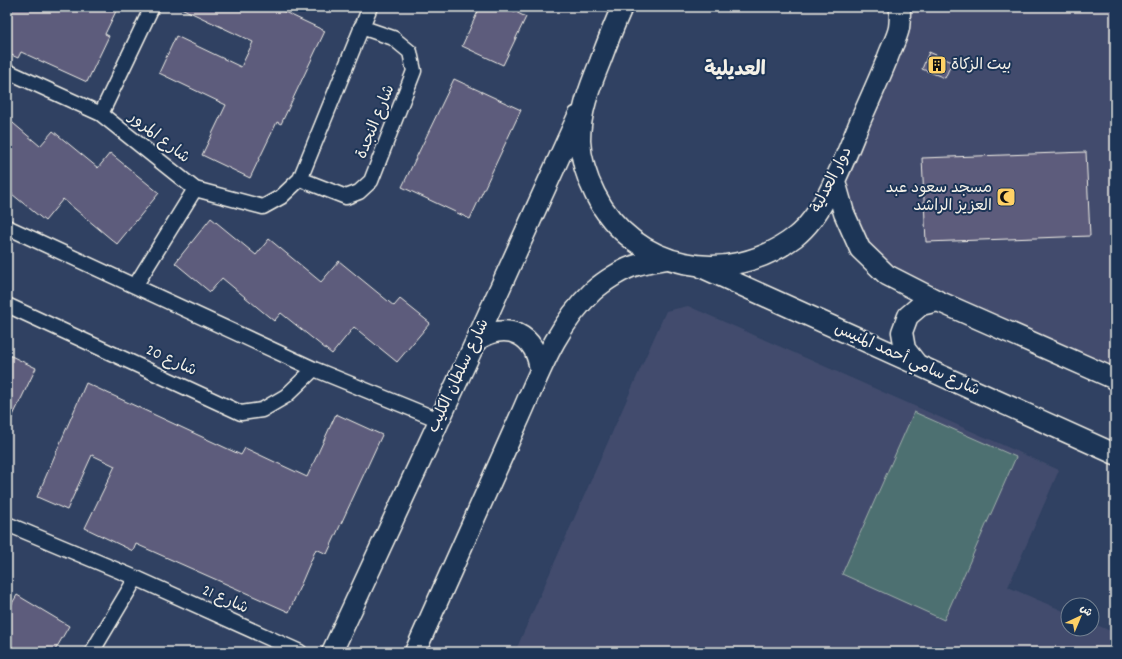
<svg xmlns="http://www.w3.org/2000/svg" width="1122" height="659" font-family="Dekko,'Playpen Sans Arabic',sans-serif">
	<rect width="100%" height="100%" fill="#304162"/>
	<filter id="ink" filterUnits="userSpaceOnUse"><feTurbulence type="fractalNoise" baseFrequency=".025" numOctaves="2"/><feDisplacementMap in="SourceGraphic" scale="8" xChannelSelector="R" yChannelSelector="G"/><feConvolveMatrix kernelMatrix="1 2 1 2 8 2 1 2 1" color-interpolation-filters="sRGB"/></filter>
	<g filter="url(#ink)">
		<!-- built -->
		<path fill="#424c6d" d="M911 7H1115V379L938 301 860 249 834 182Z
			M688 306 1059 470 1008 587 1068 613V629H1092V623L1115 633V652H515L666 311Z"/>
		<!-- green -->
		<path fill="#4e7071" stroke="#a1b0ac" d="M914 412 1016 457 944 620 842 574Z"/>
		<!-- building -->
		<path fill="#5d5c7c" stroke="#f4f1e8" d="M7 7H118L105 34 109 36 87 82 21 52 18 58 7 53Z
			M179 7H274L325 31 281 124 277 122 250 178 202 155 226 105 159 73 176 36 241 67 253 42Z
			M480 7H505L526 17 503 65 462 46Z
			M929 52 952 62 945 78 922 69Z
			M454 79 521 110 470 219 402 187Z
			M7 118 40 146 53 131 98 168 110 153 159 193 117 244 63 199 45 221 7 190Z
			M1086 152 1090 236 926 242 922 158Z
			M211 218 256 255 269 239 321 282 339 261 394 306 400 299 430 323 397 362 354 327 332 354 281 313 274 321 222 278 210 292 175 263Z
			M7 354 36 368 7 428Z
			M86 383 241 455 245 448 307 477 336 414 382 435 327 554 316 549 289 612 136 544 133 551 85 528 115 466 92 455 67 510 37 497Z
			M17 595 69 626 54 652H21L7 644V612Z"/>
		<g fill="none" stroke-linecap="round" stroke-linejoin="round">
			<defs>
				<path id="street" d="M7 71 101 114 195 189 263 207 281 197 300 179 370 7
					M101 114 152 7
					M300 179 346 197 359 192 371 181 414 71 410 52 393 38 361 27
					M7 227 314 369 439 420
					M135 286 195 189
					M7 305 241 413 262 410 286 396 314 369
					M7 524 136 578 300 652
					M92 652 136 578"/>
				<path id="secondary" d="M622 7C614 25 607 43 600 62 589 89 580 112 580 141 581 160 587 178 595 194 633 270 729 288 795 237 827 212 846 154 862 117 871 97 880 77 888 57 891 48 897 38 899 28 900 21 900 14 900 7
					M835 181 844 213 860 249 887 275 938 301 1115 379
					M703 268 1115 454
					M476 341C507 320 536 334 540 371
					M916 363 905 349 902 332 908 316 921 305 938 301
					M332 652 476 341 578 116
					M415 652C448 578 481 504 514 430 537 381 552 330 593 291 603 282 624 268 637 265 647 262 657 261 667 259"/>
			</defs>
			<!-- street casing -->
			<use href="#street" stroke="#f4f1e8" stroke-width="17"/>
			<!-- secondary casing -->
			<use href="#secondary" stroke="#f4f1e8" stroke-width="23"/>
			<!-- street -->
			<use href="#street" stroke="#1d3557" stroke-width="14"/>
			<!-- secondary -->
			<use href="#secondary" stroke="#1d3557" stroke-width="20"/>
		</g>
	</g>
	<!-- icons -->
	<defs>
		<symbol id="building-square" viewBox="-11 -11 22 22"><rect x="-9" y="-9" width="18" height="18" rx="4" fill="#ffd166" stroke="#1d3557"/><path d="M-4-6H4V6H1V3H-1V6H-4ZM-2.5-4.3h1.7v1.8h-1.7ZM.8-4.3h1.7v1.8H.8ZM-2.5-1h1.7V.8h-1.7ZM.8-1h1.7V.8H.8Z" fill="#111"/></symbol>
		<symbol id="mosque-square" viewBox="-11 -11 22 22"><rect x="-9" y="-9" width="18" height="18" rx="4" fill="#ffd166" stroke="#1d3557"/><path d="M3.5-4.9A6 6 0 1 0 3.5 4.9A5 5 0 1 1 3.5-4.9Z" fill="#111"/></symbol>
	</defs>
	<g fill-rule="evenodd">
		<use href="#building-square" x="926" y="54" width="22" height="22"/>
		<use href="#mosque-square" x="995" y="186" width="22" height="22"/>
	</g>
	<g text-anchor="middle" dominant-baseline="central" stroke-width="4" stroke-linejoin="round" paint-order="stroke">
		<!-- poi labels -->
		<g font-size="16" fill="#f4f1e8" stroke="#1d3557" text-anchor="start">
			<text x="951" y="65">بيت الزكاة</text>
			<text x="992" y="188" text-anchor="end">مسجد سعود عبد<tspan x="992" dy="18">العزيز الراشد</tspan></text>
		</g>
		<!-- street labels -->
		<g font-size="16" fill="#f4f1e8" stroke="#1d3557">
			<text transform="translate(376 122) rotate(-68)">شارع النجدة</text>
			<text transform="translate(159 138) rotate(38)">شارع المرور</text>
			<text transform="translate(832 180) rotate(-63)">دوار العدلية</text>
			<text transform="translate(907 360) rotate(24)">شارع سامي أحمد المنيس</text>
			<text transform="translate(171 361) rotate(25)">شارع 20</text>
			<text transform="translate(459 376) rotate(-65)">شارع سلطان الكليب</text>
			<text transform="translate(225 600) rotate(24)">شارع 21</text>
		</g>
		<!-- district labels -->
		<g font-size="20" font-weight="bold" fill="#f4f1e8" stroke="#1d3557">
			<text x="735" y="71">العديلية</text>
		</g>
	</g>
	<!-- margin -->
	<rect width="1122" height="659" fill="none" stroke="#1d3557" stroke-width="24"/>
	<rect x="12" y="12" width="1098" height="635" fill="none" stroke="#f4f1e8" stroke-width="1.5" filter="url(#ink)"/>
	<!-- north arrow -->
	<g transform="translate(1080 617) rotate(44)"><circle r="19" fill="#1d3557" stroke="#738091"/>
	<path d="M0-3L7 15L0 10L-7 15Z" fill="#ffd166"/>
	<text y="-6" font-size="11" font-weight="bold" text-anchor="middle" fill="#f4f1e8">ش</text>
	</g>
</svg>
